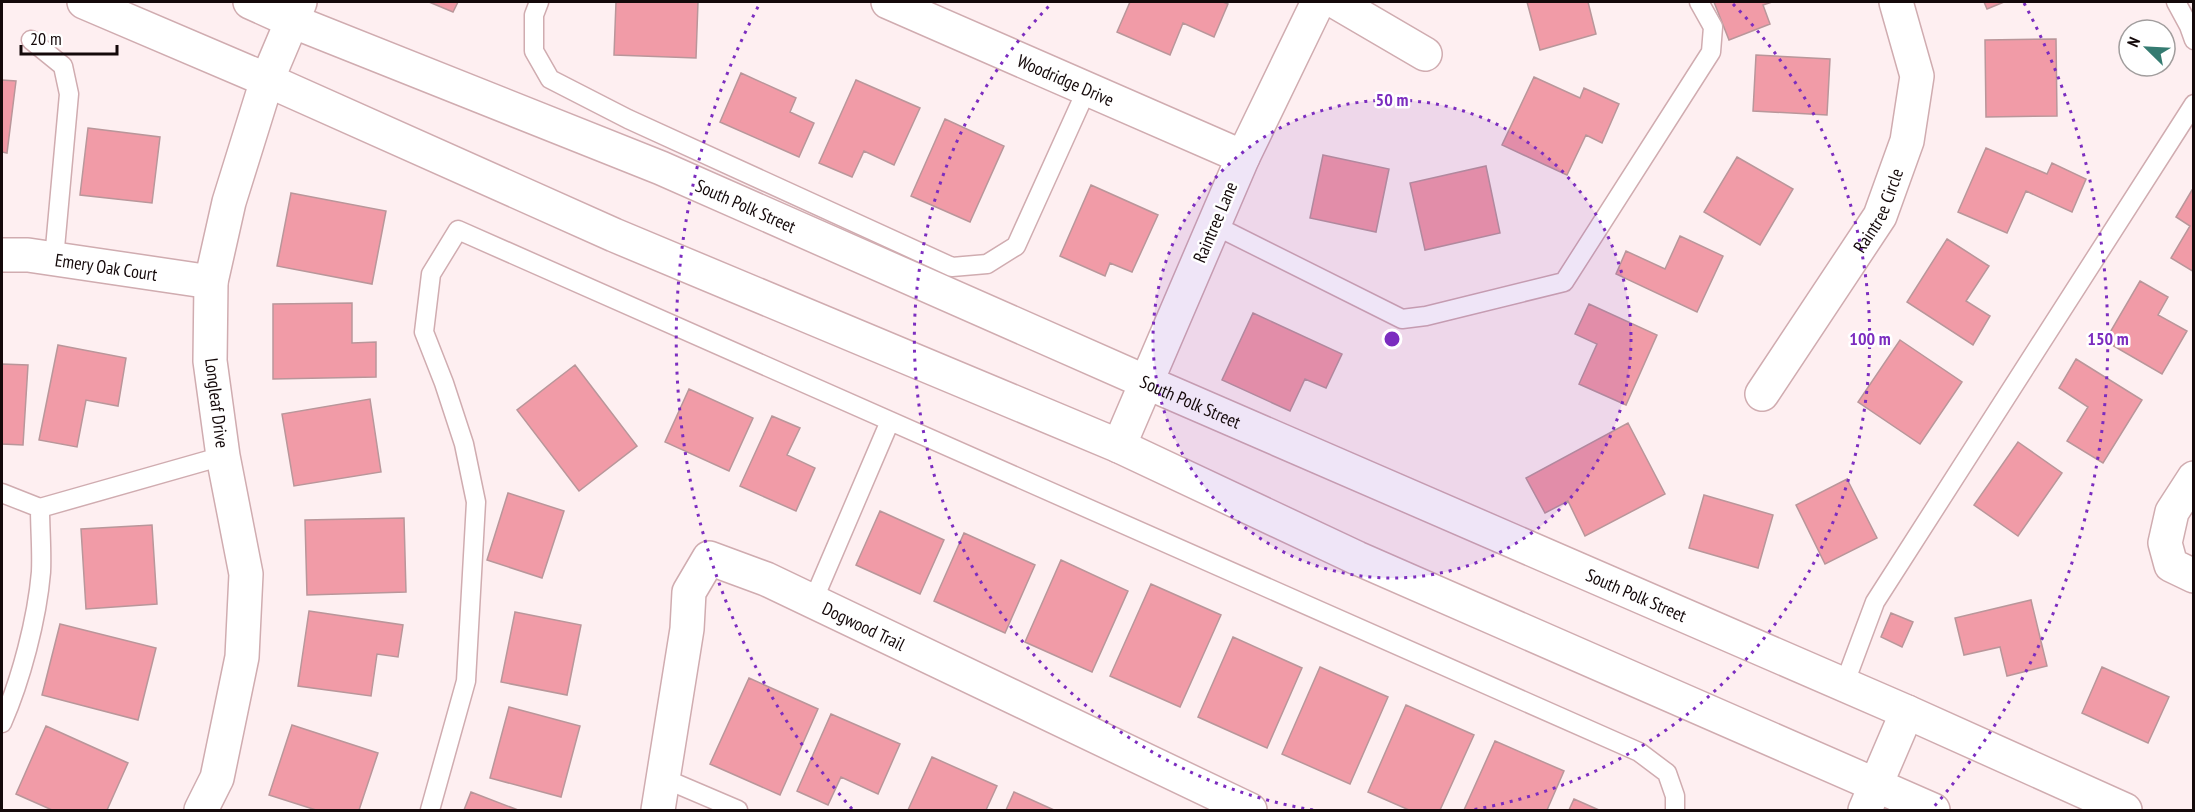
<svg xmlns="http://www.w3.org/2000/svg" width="2195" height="812" font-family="'PT Sans Narrow',sans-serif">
	<rect width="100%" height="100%" fill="#feeff1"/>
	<!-- building -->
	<path fill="#f19ba7" stroke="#b9969a" stroke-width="1.5" d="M429 2H458L453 12Z
		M616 2H698L696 58 614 55Z
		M1130 2H1223L1228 4 1214 37 1183 23 1170 55 1117 32Z
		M1527 2H1588L1596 34 1540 50Z
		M1714 2H1772L1763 5 1770 24 1729 40Z
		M1984 2H2004L1987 9Z
		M2056 39 2057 116 1986 117 1985 40Z
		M1756 55 1830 59 1827 115 1753 111Z
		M741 73 796 98 790 112 814 123 799 157 720 122Z
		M1534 77 1580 98 1584 88 1619 104 1602 143 1586 135 1567 175 1502 145Z
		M2 80 16 81 7 153 2 152Z
		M856 80 920 108 894 165 864 151 852 177 819 163Z
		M945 119 1004 146 970 222 911 196Z
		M88 128 160 137 152 203 80 195Z
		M1986 148 2047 174 2052 163 2086 179 2072 212 2026 191 2007 233 1958 212Z
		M1323 155 1389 169 1376 232 1310 218Z
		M1737 157 1793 189 1760 245 1704 212Z
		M1486 166 1500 233 1425 250 1410 183Z
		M1091 185 1158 215 1132 272 1110 263 1105 276 1060 256Z
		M2192 190 2194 191V272L2171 258 2190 226 2176 217Z
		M291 193 386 211 372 284 277 266Z
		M1680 236 1723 256 1697 312 1616 274 1626 251 1665 269Z
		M1947 239 1989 266 1966 301 1990 316 1973 345 1907 302Z
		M2140 281 2168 297 2158 315 2187 331 2162 374 2105 341Z
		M352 303V343L376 342V377L273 379V304Z
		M1589 304 1657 335 1626 405 1579 384 1597 344 1575 334Z
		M1253 313 1342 354 1326 388 1305 379 1290 411 1222 380Z
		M1900 340 1962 382 1920 444 1858 402Z
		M58 345 126 358 118 406 86 400 77 447 39 440Z
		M2076 359 2142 400 2103 463 2067 441 2088 407 2059 388Z
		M2 364 28 365 23 445 2 444Z
		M575 365 637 446 579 491 517 410Z
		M689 389 753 418 729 471 665 442Z
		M370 399 381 472 294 486 282 414Z
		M772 416 800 428 787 455 815 468 796 511 740 486Z
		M1628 423 1665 494 1585 536 1568 501 1545 513 1526 478Z
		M2018 442 2062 473 2018 536 1974 505Z
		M1847 479 1877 538 1825 564 1796 505Z
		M508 493 564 511 542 578 487 560Z
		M1704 495 1773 515 1758 568 1689 548Z
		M880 511 944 540 920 594 856 565Z
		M404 518 406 592 307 595 305 520Z
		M152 525 157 604 86 609 81 529Z
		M964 533 1035 565 1005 633 934 601Z
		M1061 560 1128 591 1092 672 1025 642Z
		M1151 584 1221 615 1180 707 1110 676Z
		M2031 600 2047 666 2007 676 2000 647 1964 655 1955 618Z
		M309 611 403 625 398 657 377 654 371 696 298 686Z
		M515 612 581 625 567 695 501 682Z
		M1891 613 1913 622 1902 647 1881 637Z
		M60 624 156 648 138 720 42 695Z
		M1233 637 1302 668 1267 748 1198 717Z
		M1320 667 1388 697 1350 784 1282 754Z
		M2102 667 2169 697 2148 743 2082 713Z
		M749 678 818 709 780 795 710 764Z
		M1406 705 1474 735 1440 810H1409L1368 792Z
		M509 707 580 726 561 797 490 778Z
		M831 714 900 744 878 794 841 777 828 805 797 791Z
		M292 725 378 753 359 810H316L269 795Z
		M46 726 128 763 107 810H52L16 794Z
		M1495 741 1564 771 1547 810H1464Z
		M932 757 997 786 986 810H908Z
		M471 792 518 810H464Z
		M1014 792 1054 810H1006Z
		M1574 799 1599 810H1569Z"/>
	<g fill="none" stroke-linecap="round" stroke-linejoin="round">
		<defs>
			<path id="service" d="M539 2 534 15V51L550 79 628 119 952 267 987 264 1016 246 1087 89
				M2176 2 2189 26 2194 40
				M31 40 63 66 69 94 54 259
				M1214 225 1402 319 1426 316 1564 282 1711 52 1713 27 1699 2
				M2 493 40 508 223 456
				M813 601 890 421
				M1844 685 1875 602 2194 104
				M2 723C21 680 37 619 41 572 42 551 40 529 40 508
				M663 778 738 810
				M430 810 466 681 476 502 464 444 444 383 424 332 431 274 458 230 1639 752 1667 773 1675 796V810"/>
			<g id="minor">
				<path d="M1336 2 1425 54"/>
				<path d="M1243 157 1318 2"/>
				<path id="s1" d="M2 255H28L211 282"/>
				<path id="s2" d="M1762 394 1880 216 1907 141 1917 76 1896 2"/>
				<path d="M2194 478 2172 512 2165 543 2171 565 2194 576"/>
				<path d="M201 810 217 778 242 657 246 574 223 456 210 361 211 282 229 202 267 80 300 2"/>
				<path id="s3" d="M658 810 687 629 689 592 709 558 766 579 1250 810"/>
				<path d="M1865 810 1907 712"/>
			</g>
			<g id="tertiary">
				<path id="s4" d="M888 2 1243 157 1119 446"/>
			</g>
			<g id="secondary">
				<path d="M84 2 267 80 614 235 1119 446 1357 558 1933 810"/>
				<path id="s5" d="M250 2 292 21 661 168 1146 382 1907 712 2125 810"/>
			</g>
		</defs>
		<!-- service casing -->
		<use href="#service" stroke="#d0acb0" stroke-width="21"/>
		<!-- minor casing -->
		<use href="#minor" stroke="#d0acb0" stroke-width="36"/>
		<!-- tertiary casing -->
		<use href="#tertiary" stroke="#d0acb0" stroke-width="36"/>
		<!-- secondary casing -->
		<use href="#secondary" stroke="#d0acb0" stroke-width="36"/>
		<!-- service -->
		<use href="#service" stroke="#fff" stroke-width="18"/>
		<!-- minor -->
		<use href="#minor" stroke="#fff" stroke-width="33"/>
		<!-- tertiary -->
		<use href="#tertiary" stroke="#fff" stroke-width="33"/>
		<!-- secondary -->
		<use href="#secondary" stroke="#fff" stroke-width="33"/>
	</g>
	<!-- distance rings -->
	<circle cx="1392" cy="339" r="239" fill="#7b2cbf" fill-opacity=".12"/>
	<g fill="none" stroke="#7b2cbf" stroke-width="3" stroke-dasharray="3 6">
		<circle cx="1392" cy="339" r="239"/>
		<path d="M1313 810A478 478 0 0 1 1051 4M1733 4A478 478 0 0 1 1471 810"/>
		<path d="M852 809A716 716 0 0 1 760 3M2024 3A716 716 0 0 1 1932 809"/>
	</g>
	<g text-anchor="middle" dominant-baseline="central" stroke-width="5" stroke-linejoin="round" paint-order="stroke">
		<!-- street labels -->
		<g font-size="18" fill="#14090a" stroke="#fff">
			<text stroke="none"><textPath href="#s4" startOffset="194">Woodridge Drive</textPath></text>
			<text stroke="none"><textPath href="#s5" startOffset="536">South Polk Street</textPath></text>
			<text stroke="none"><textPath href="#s2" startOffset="218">Raintree Circle</textPath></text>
			<text transform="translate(1215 222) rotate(-67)">Raintree Lane</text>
			<text stroke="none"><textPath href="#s1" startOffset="105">Emery Oak Court</textPath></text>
			<text stroke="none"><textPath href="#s5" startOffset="1022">South Polk Street</textPath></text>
			<text transform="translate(217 403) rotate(83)">Longleaf Drive</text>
			<text stroke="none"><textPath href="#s5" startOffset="1508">South Polk Street</textPath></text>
			<text stroke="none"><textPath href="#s3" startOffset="429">Dogwood Trail</textPath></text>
		</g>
	</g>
	<circle cx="1392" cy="339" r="9" fill="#7b2cbf" stroke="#fff" stroke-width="3"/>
	<g font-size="18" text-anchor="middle" font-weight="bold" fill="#7b2cbf" stroke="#fff" stroke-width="5" stroke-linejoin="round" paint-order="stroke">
		<text x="1392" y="106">50 m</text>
		<text x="1870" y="345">100 m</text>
		<text x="2108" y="345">150 m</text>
	</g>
	<!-- border -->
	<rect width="2195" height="812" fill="none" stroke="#14090a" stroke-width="6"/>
	<!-- north arrow -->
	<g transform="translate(2147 48) rotate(294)"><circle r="28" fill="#ffffff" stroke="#a19d9d" stroke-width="1.5"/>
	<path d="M0-4.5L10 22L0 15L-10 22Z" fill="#357b71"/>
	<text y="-9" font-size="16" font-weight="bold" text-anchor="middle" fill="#14090a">N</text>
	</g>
	<!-- scale -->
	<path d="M21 45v9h96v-9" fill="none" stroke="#14090a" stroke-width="3"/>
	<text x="30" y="45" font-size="18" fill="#14090a" stroke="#ffffff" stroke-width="4.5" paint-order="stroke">20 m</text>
</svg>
